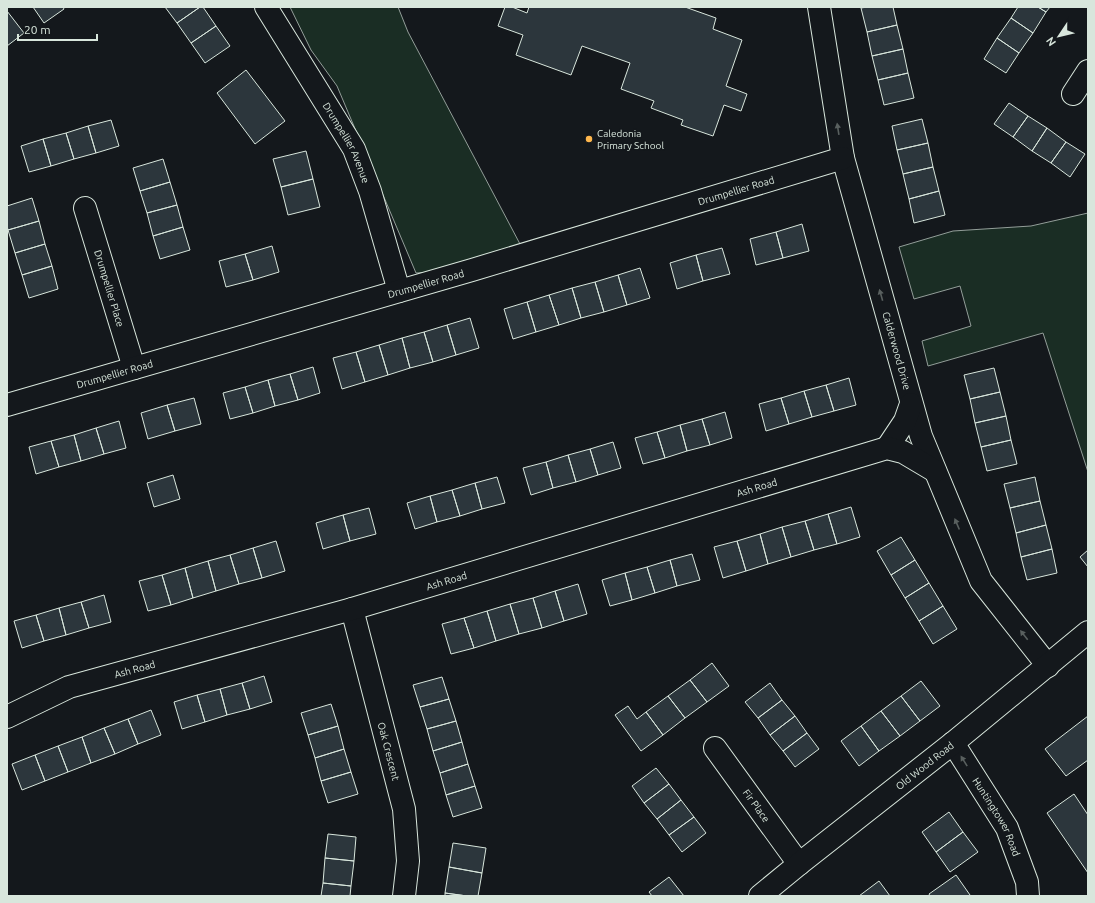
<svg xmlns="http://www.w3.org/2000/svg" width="1095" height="903" font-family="Ubuntu,sans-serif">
	<rect width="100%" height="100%" fill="#14181c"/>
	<!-- green -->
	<path fill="#1a2d24" stroke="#939e99" d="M290 7H398L408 32 520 244 472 270 416 273 337 86 311 50Z
		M1088 213V472L1043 333 928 366 922 341 971 326 960 286 914 299 899 247 953 231 1031 226Z"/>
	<!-- building -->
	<path fill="#2c363c" stroke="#d8e6dc" d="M33 7H63L64 9 44 23Z
		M165 7H200L177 23Z
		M200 7H203L216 26 191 43 177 23Z
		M505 7H512L527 13 529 7H685L716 18 713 29 742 40 726 86 747 94 741 111 724 105 713 136 681 125 683 120 651 108 654 101 621 89 630 63 582 46 571 75 516 55 523 35 498 26Z
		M867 7H893L897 25 867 32 861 8Z
		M1018 7H1038L1046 12 1033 33 1011 18Z
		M1038 7H1050L1046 12Z
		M7 11 24 33 7 46Z
		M1011 18 1033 33 1019 53 997 38Z
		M897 25 903 49 872 56 867 32Z
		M216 26 230 46 205 63 191 43Z
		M997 38 1019 53 1006 73 984 59Z
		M903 49 908 73 878 80 872 56Z
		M246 70 285 121 255 144 217 93Z
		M908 73 914 98 884 105 878 80Z
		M1009 103 1028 116 1013 137 994 124Z
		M1028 116 1047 128 1032 151 1013 137Z
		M922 119 928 143 897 150 892 126Z
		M111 120 119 146 96 153 88 126Z
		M88 126 96 153 74 159 66 133Z
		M1047 128 1066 142 1051 163 1032 151Z
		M66 133 74 159 51 166 43 139Z
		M43 139 51 166 29 172 21 146Z
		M1066 142 1085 154 1070 177 1051 163Z
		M928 143 933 167 903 174 897 150Z
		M306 151 313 179 281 187 273 159Z
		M163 159 170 182 140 191 133 168Z
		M933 167 939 191 909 199 903 174Z
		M313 179 320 207 288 215 281 187Z
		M170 182 177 205 147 213 140 191Z
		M939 191 945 215 914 223 909 199Z
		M32 198 39 221 8 230 7 226V206Z
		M177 205 183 227 153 236 147 213Z
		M39 221 45 244 15 253 8 230Z
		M802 224 809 251 783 258 776 232Z
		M183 227 190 250 160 259 153 236Z
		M776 232 783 258 756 265 750 239Z
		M45 244 52 266 22 275 15 253Z
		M272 246 279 272 253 280 245 254Z
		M722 248 730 274 703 281 696 255Z
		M245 254 253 280 226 287 219 261Z
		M696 255 703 281 677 289 670 263Z
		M52 266 58 289 29 298 22 275Z
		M640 268 650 298 627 305 618 275Z
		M618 275 627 305 604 312 595 282Z
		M595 282 604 312 581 318 572 288Z
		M572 288 581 318 559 325 549 295Z
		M549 295 559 325 536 332 527 302Z
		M527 302 536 332 513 339 504 309Z
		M470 318 479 348 456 355 447 325Z
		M447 325 456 355 433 362 424 332Z
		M424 332 433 362 410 368 402 338Z
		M402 338 410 368 388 375 379 345Z
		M379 345 388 375 365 382 356 352Z
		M356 352 365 382 342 389 333 358Z
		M313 367 320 393 298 400 290 374Z
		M994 368 1000 392 970 399 964 375Z
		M290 374 298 400 275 406 268 380Z
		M849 378 856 405 834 411 826 385Z
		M268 380 275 406 253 413 245 387Z
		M826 385 834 411 812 417 804 391Z
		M245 387 253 413 230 419 223 393Z
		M804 391 812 417 789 424 781 398Z
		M1000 392 1006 416 975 423 970 399Z
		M194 398 201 424 175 431 167 405Z
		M781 398 789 424 766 431 759 404Z
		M167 405 175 431 148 439 141 413Z
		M725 412 732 438 710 445 702 419Z
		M1006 416 1011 440 981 447 975 423Z
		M702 419 710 445 687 451 680 425Z
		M119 421 126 448 104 454 96 428Z
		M680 425 687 451 665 458 657 432Z
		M96 428 104 454 81 461 74 435Z
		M657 432 665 458 643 464 635 438Z
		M74 435 81 461 59 467 51 441Z
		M1011 440 1017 464 987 471 981 447Z
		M51 441 59 467 36 474 29 447Z
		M613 442 621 468 598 475 590 449Z
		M590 449 598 475 576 482 568 455Z
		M568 455 576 482 553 488 546 462Z
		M546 462 553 488 531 495 523 468Z
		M173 475 180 499 154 507 147 483Z
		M497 477 505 503 482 509 475 483Z
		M1035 477 1040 501 1010 508 1004 484Z
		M475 483 482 509 460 516 452 490Z
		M452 490 460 516 437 522 430 496Z
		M430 496 437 522 415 529 407 503Z
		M1040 501 1046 525 1016 533 1010 508Z
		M851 507 860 537 837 544 828 514Z
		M369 508 376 534 350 541 343 515Z
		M828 514 837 544 814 550 805 521Z
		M343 515 350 541 323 549 316 523Z
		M805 521 814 550 791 557 782 527Z
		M1046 525 1052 549 1021 557 1016 533Z
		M782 527 791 557 768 564 760 534Z
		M760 534 768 564 746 571 737 541Z
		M901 537 915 560 891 575 877 551Z
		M276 541 285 571 262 578 253 548Z
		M737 541 746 571 723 578 714 547Z
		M253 548 262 578 239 584 230 555Z
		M1052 549 1057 573 1027 580 1021 557Z
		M1088 550V567L1080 557Z
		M692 554 700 580 677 586 670 560Z
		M230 555 239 584 216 591 208 561Z
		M670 560 677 586 655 593 647 567Z
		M915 560 929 583 905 598 891 575Z
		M208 561 216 591 193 598 185 568Z
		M647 567 655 593 632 600 625 573Z
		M185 568 193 598 171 605 162 575Z
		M625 573 632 600 610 606 602 580Z
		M162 575 171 605 148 611 139 581Z
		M929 583 943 606 919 621 905 598Z
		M578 584 587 614 564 621 555 591Z
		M555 591 564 621 542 628 533 598Z
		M104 595 111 622 89 628 81 602Z
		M533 598 542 628 519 634 510 604Z
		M81 602 89 628 66 635 59 608Z
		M510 604 519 634 496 641 487 611Z
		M943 606 957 629 933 644 919 621Z
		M59 608 66 635 44 641 36 615Z
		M487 611 496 641 474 648 464 618Z
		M36 615 44 641 22 648 14 621Z
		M464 618 474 648 451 654 442 624Z
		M712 663 729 686 707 702 690 680Z
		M264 676 272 702 250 709 242 683Z
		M442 677 449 699 420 707 413 685Z
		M690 680 707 702 685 718 668 696Z
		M921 681 940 706 920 721 901 696Z
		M242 683 250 709 227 715 220 689Z
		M770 683 782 700 758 718 745 702Z
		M220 689 227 715 205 722 197 695Z
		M197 695 205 722 182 729 174 702Z
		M668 696 685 718 663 735 646 712Z
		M901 696 920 721 900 736 881 711Z
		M449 699 456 721 427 729 420 707Z
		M782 700 795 716 770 735 758 718Z
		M331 704 338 726 308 735 301 713Z
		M628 706 637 719 646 712 663 735 641 751 615 715Z
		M151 710 161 735 138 744 128 719Z
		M881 711 900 736 879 751 861 726Z
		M795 716 807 733 783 751 770 735Z
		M1088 716V760L1066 776 1045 749Z
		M128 719 138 744 115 754 104 728Z
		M456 721 462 742 433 751 427 729Z
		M338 726 344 749 315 758 308 735Z
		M861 726 879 751 859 766 841 741Z
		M104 728 115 754 91 763 82 737Z
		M807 733 819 749 795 767 783 751Z
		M82 737 91 763 68 772 58 746Z
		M462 742 468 764 440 773 433 751Z
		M58 746 68 772 45 781 35 755Z
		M344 749 351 772 321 781 315 758Z
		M35 755 45 781 22 790 12 764Z
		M468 764 475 786 446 795 440 773Z
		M656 768 669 784 644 803 632 786Z
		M351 772 358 794 328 803 321 781Z
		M669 784 681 800 657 819 644 803Z
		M475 786 482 808 453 817 446 795Z
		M1074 794 1088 815V873L1047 813Z
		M681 800 694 817 669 835 657 819Z
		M949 812 963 832 936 852 922 832Z
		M694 817 706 833 682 852 669 835Z
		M963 832 978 852 950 872 936 852Z
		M328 834 356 837 354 861 325 858Z
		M453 843 486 848 482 873 449 867Z
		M325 858 354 861 351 886 323 883Z
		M449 867 482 873 478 896H467L445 893Z
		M956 875 970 895 968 896H930L929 894Z
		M669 877 684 896H652L649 892Z
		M879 881 890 896H859Z
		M323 883 351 886 350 896H321Z
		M445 893 467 896H445Z"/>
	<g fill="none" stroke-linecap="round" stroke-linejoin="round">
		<defs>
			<g id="minor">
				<path id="s1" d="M266 7 354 149 370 191 399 291"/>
				<path id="s2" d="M819 7 843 158 921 436 981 581 1048 666"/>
				<path d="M1073 94 1088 71"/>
				<path id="s3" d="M85 208 134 368"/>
				<path id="s4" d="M7 405 472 270 843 158"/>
				<path d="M887 448 905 421 911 404"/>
				<path id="s5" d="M352 609 404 809 408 861 404 896"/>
				<path id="s6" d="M7 717 69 687 352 609 887 448 903 452 935 471"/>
				<path id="s7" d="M953 743 1007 828 1027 882 1028 896"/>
				<path id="s8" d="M715 748 799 864"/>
				<path id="s9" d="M760 896 799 864 953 743 1088 632"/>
			</g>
		</defs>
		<!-- minor casing -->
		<use href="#minor" stroke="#d8e6dc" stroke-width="24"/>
		<!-- minor -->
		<use href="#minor" stroke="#14181c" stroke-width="22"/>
	</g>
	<!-- one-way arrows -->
	<defs><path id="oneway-solid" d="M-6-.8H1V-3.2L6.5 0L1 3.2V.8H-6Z"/></defs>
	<g fill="#59605f">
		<use href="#oneway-solid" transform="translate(838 129) rotate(-99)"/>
		<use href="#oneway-solid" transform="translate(881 295) rotate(-106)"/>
		<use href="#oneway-solid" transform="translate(957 524) rotate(-113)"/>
		<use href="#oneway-solid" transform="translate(1024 635) rotate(-128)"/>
		<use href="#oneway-solid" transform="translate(964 761) rotate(-122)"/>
	</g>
	<!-- markers -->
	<circle fill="#ffb74d" stroke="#14181c" stroke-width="1.5" cx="589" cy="139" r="4"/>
	<g text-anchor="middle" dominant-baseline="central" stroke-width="3" stroke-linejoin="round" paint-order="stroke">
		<!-- poi labels -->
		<g font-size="10" fill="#d8e6dc" stroke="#14181c" text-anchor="start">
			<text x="597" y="133">Caledonia<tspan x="597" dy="12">Primary School</tspan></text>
		</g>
		<!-- street labels -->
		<g font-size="10" fill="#d8e6dc" stroke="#14181c">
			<text stroke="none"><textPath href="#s1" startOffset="158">Drumpellier Avenue</textPath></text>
			<text stroke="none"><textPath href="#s4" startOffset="760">Drumpellier Road</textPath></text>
			<text stroke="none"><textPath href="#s4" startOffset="436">Drumpellier Road</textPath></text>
			<text stroke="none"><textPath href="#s3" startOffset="84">Drumpellier Place</textPath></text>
			<text stroke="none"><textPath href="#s2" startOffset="353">Calderwood Drive</textPath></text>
			<text stroke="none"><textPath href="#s4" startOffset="112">Drumpellier Road</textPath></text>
			<text stroke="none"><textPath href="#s6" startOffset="785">Ash Road</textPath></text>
			<text stroke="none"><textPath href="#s6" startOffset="461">Ash Road</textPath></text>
			<text stroke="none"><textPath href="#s6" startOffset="137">Ash Road</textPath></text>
			<text stroke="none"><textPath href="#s5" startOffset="147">Oak Crescent</textPath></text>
			<text stroke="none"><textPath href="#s9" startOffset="210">Old Wood Road</textPath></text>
			<text stroke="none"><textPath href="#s8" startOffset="71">Fir Place</textPath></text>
			<text stroke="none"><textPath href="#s7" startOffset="86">Huntingtower Road</textPath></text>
		</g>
	</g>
	<!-- border -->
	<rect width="1095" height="903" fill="none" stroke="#d8e6dc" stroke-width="16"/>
	<!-- north arrow -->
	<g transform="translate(1059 36) rotate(235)" stroke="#14181c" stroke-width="3" paint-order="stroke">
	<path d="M0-3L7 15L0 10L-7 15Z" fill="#d8e6dc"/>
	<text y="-6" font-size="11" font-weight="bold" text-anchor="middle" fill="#d8e6dc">N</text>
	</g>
	<!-- scale -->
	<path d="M18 34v6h79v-6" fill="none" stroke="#d8e6dc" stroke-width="2"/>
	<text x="24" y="34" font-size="12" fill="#d8e6dc" stroke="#14181c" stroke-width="3" paint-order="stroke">20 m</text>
</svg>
